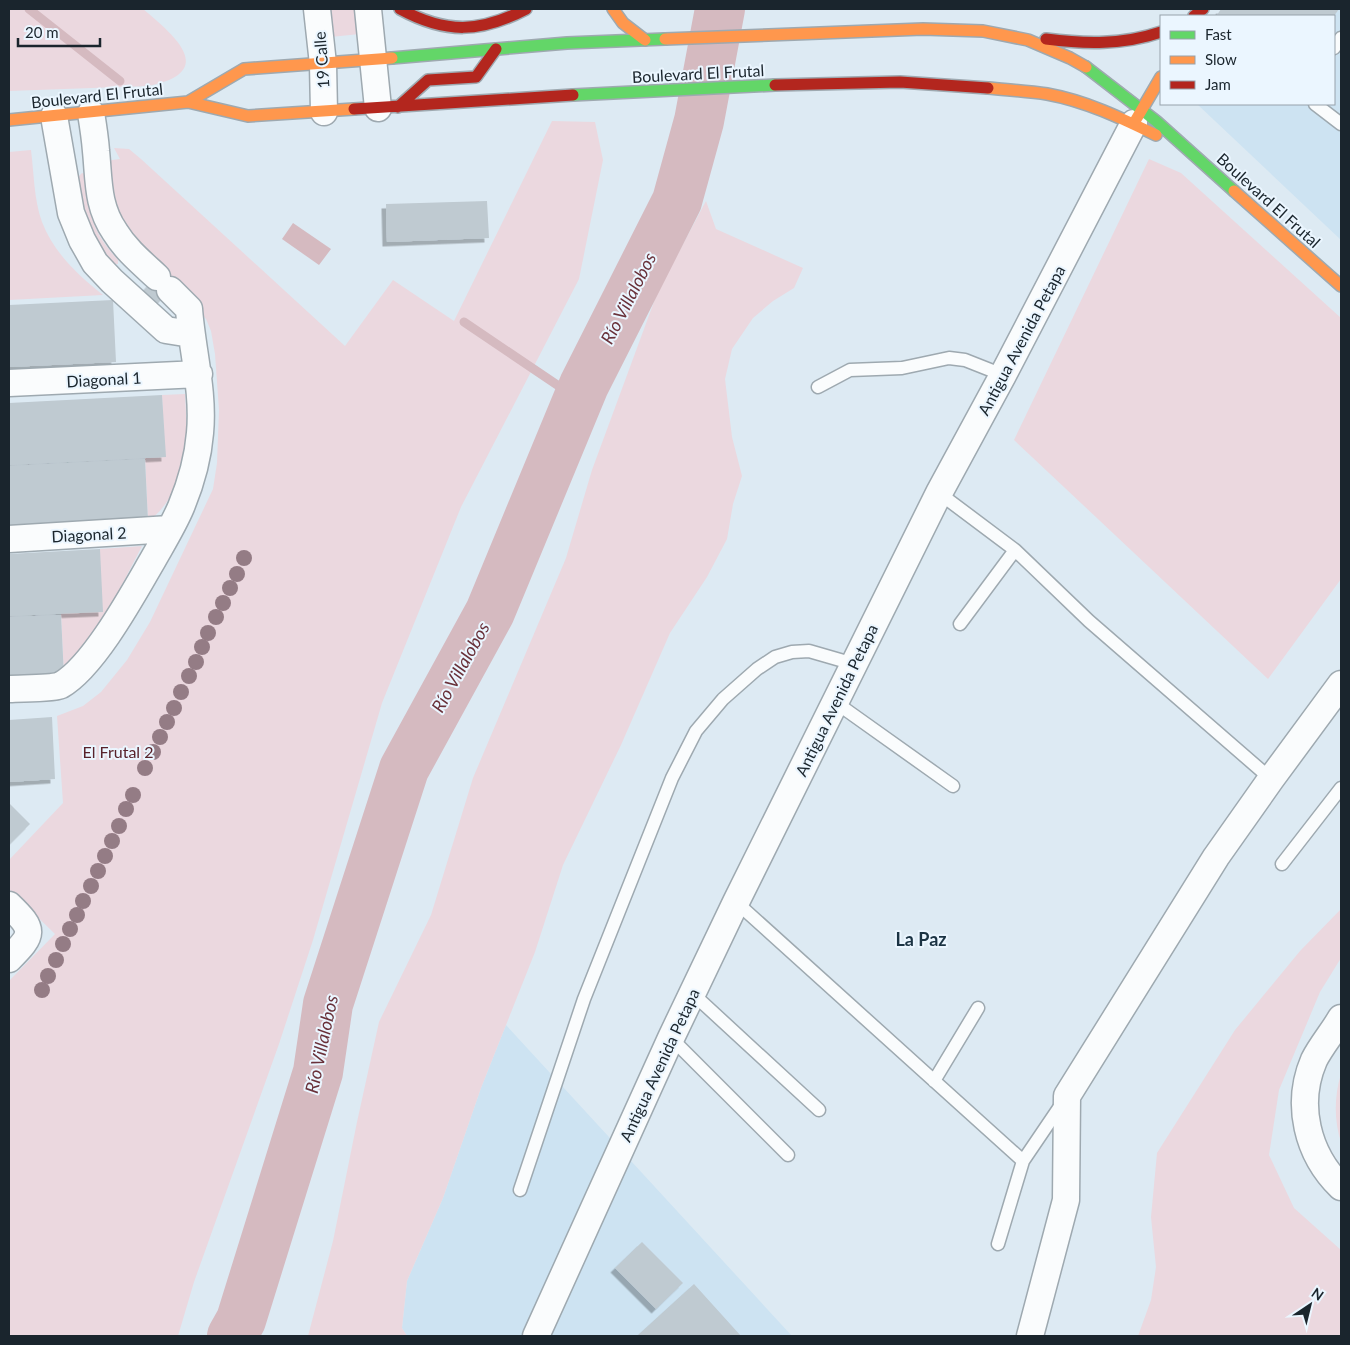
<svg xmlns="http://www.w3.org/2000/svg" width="1350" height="1345" font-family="Lato,sans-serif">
	<defs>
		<filter id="shadow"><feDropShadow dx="-4.5" dy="4.5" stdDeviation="0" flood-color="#0004"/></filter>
	</defs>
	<rect width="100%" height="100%" fill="#ddeaf3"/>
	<!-- built -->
	<path fill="#cde3f2" d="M1240 9H1341V240L1197 104H1334V16H1235Z
		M506 1025 792 1336H407L402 1328 407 1281 443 1198 481 1088Z"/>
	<!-- green -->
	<path fill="#ebd8df" d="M9 9H143C174 35 219 72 148 86L9 91Z
		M317 9H368L370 33 320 38Z
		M552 121 595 122 603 160 579 279 461 507 382 703 313 940 279 1044 194 1282 178 1336H9V981L55 934 9 889V860L63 803 57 716 83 706 101 692 127 660 150 622 213 489 217 463 219 410 215 354 211 331 206 319 169 278 111 208 108 162 112 160 120 159 114 148 129 149 141 159 345 346 393 280 454 321Z
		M31 150C34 174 34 200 42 222 54 253 78 275 103 295L9 300V152Z
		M1149 159 1181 173 1341 318V579L1268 679 1014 440Z
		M82 173 85 174 87 179C88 215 93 232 118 260V264H113C88 238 79 212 79 176Z
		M706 201 716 229 803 268 794 288 773 301 753 318 732 349 725 379 732 437 742 476 733 504 727 539 707 577 670 633 621 745 563 865 535 952 481 1088 443 1198 407 1281 402 1328 407 1336H308L333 1241 357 1122 379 1022 431 915 473 778 566 558 592 470 658 291Z
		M185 394C186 411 187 429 186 446 184 473 171 506 148 521L145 458 165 457 162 395Z
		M142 546 92 643 64 677 61 614 100 549Z
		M1341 909V958L1320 992 1279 1090 1269 1155 1294 1208 1341 1250V1336H1138L1151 1300 1156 1267 1151 1217 1157 1153 1235 1030 1300 951Z
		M1341 1074V1142C1334 1121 1334 1096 1341 1074Z"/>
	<!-- water -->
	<path fill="#d5bac0" d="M293 223 331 249 319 265 282 239Z"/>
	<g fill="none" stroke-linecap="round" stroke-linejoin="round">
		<!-- stream -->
		<path stroke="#d5bac0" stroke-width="9" d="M29 9 120 81
			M464 322 578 399"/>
		<!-- river -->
		<path stroke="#d5bac0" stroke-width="50" d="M232 1336 241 1320 318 1072 328 1004 404 769 490 612 584 385 677 201 699 121 720 9"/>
	</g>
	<!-- building -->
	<path fill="#bfcad1" filter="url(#shadow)" d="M1221 9H1339L1334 16H1219L1217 15Z
		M487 201 489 238 387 242 386 204Z
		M160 273 170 290 149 313 135 300Z
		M113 300 116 362 9 367V305Z
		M162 395 166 457 9 465V403Z
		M145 459 148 521 9 528V466Z
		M100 549 103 612 9 616V554Z
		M61 615 64 677 9 680V617Z
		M52 717 55 779 9 782V720Z
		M9 803 30 824 9 845Z
		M642 1242 683 1283 656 1309 615 1268Z
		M694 1284 741 1336H637Z"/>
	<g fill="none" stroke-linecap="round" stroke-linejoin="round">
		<defs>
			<path id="lane" d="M1334 48 1341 38
				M1315 104 1341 124
				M818 387 850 370 902 368 949 358 965 360 1003 375
				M939 493 1015 550 1089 621 1271 779
				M960 624 1015 550
				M835 702 953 786
				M1282 864 1341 788
				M736 902 1023 1161 1063 1102
				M692 993 819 1110
				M671 1038 788 1155
				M934 1081 978 1008
				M520 1190 584 999 672 778 696 731 723 699 757 669 775 657 792 652 809 651 854 664
				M998 1244 1023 1161"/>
			<path id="street" d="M317 9 323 64 324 112
				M368 9 378 108
				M91 113C93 125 95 138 96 151 99 180 97 206 115 232 126 250 142 263 157 277
				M54 116 71 213 82 240 95 263 112 281 166 330 191 334
				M9 383 199 374
				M9 539 170 529
				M9 689C21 688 52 689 61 685 93 667 132 596 151 563 161 545 173 526 181 507 191 483 198 458 200 433 204 391 192 350 189 309L170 290
				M9 905C35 930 34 934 9 959
				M1341 1018C1333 1032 1321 1046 1314 1060 1295 1104 1307 1154 1341 1187
				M536 1336 671 1038 736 902 939 493 1003 375 1134 123
				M1030 1336 1066 1200 1067 1096 1216 857 1271 779 1341 684"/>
			<path id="fast" d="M392 58 567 43 665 39
				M1086 67 1156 121 1234 191
				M573 95 775 85"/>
			<path id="slow" d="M613 9 623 23 645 40
				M665 39 923 29 983 31 1028 40 1070 58 1086 67
				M988 88C1008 90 1028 91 1047 94 1086 101 1121 118 1156 135
				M188 102 244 69 392 58
				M9 120 188 102 248 116 354 109
				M1134 123 1161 77
				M1234 191 1341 286"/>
			<path id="jam" d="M400 9C446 34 480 33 526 9
				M1194 16 1203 9
				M1046 39C1085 44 1123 45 1161 32
				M775 85 900 82 988 88
				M398 107 428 80 476 77 496 49
				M354 109 573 95"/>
		</defs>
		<!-- lane casing -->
		<use href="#lane" stroke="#9ea9b0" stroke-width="15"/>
		<!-- street casing -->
		<use href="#street" stroke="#9ea9b0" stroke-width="29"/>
		<!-- fast casing -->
		<use href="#fast" stroke="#9ea9b0" stroke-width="14"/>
		<!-- slow casing -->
		<use href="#slow" stroke="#9ea9b0" stroke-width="14"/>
		<!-- jam casing -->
		<use href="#jam" stroke="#9ea9b0" stroke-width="14"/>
		<!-- lane -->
		<use href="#lane" stroke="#fafcfd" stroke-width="12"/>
		<!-- street -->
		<use href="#street" stroke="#fafcfd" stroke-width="26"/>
		<!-- fast -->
		<use href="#fast" stroke="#63d668" stroke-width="11"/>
		<!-- slow -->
		<use href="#slow" stroke="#ff974d" stroke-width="11"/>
		<!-- jam -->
		<use href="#jam" stroke="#b3261e" stroke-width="11"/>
	</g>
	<!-- trees -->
	<g fill="#947c85">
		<circle cx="244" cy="558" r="8"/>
		<circle cx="237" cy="574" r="8"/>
		<circle cx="230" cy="588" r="8"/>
		<circle cx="223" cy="603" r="8"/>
		<circle cx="216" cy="617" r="8"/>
		<circle cx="208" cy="633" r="8"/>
		<circle cx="202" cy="647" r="8"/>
		<circle cx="196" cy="662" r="8"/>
		<circle cx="189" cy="676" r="8"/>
		<circle cx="181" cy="692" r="8"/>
		<circle cx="174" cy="708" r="8"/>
		<circle cx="167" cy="722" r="8"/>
		<circle cx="160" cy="737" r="8"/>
		<circle cx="153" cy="752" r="8"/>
		<circle cx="145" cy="768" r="8"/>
		<circle cx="133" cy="795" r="8"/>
		<circle cx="126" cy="809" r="8"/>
		<circle cx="119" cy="826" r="8"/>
		<circle cx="112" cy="841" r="8"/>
		<circle cx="105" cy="856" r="8"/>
		<circle cx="98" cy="871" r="8"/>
		<circle cx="91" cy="886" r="8"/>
		<circle cx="83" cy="901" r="8"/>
		<circle cx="77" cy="915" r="8"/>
		<circle cx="70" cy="929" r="8"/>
		<circle cx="63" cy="944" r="8"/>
		<circle cx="56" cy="960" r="8"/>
		<circle cx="48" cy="976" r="8"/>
		<circle cx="42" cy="990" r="8"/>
	</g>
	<g text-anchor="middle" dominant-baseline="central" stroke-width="4" stroke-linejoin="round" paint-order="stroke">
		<!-- street labels -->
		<g font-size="16" fill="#1a252d" stroke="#ebf6ff">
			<text transform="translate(321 60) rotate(-94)">19 Calle</text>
			<text transform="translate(698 73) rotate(-3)">Boulevard El Frutal</text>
			<text transform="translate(97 95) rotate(-6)">Boulevard El Frutal</text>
			<text transform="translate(1269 200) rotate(42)">Boulevard El Frutal</text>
			<text transform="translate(1021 340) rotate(-62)">Antigua Avenida Petapa</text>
			<text transform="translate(104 379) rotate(-3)">Diagonal 1</text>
			<text transform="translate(89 534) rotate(-3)">Diagonal 2</text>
			<text transform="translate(836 700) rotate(-64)">Antigua Avenida Petapa</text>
			<text transform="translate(659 1065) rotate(-65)">Antigua Avenida Petapa</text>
		</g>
		<!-- park labels -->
		<g font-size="16" fill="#58222b" stroke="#ebf6ff">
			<text x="118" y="751">El Frutal 2</text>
		</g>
		<!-- water labels -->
		<g font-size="18" font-style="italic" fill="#69313a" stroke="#ebf6ff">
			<text transform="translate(628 298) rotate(-63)">Río Villalobos</text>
			<text transform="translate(460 667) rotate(-61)">Río Villalobos</text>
			<text transform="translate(321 1044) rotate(-78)">Río Villalobos</text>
		</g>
		<!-- neighbourhood labels -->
		<g font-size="18" font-weight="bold" fill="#1b3343" stroke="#ebf6ff">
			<text x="921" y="939">La Paz</text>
		</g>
	</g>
	<!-- border -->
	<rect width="1350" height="1345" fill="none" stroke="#1a252d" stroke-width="20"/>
	<!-- legend -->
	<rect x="1160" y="15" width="175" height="90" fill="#ebf6ff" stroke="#97a2ab"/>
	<rect x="1170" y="31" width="25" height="8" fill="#63d668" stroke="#97a2ab"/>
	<text x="1205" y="40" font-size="15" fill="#1a252d">Fast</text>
	<rect x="1170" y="56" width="25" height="8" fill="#ff974d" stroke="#97a2ab"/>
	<text x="1205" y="65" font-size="15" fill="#1a252d">Slow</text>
	<rect x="1170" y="81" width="25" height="8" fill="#b3261e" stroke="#97a2ab"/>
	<text x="1205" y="90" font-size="15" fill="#1a252d">Jam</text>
	<!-- north arrow -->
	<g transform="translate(1310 1305) rotate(35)" stroke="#ebf6ff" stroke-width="4" paint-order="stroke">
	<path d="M0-4L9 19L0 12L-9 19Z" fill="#1a252d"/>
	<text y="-8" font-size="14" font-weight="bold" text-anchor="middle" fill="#1a252d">N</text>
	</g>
	<!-- scale -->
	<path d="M18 38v8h82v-8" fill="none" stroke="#1a252d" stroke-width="2.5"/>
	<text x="25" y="38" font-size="15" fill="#1a252d" stroke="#ebf6ff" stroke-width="4" paint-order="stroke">20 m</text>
</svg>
